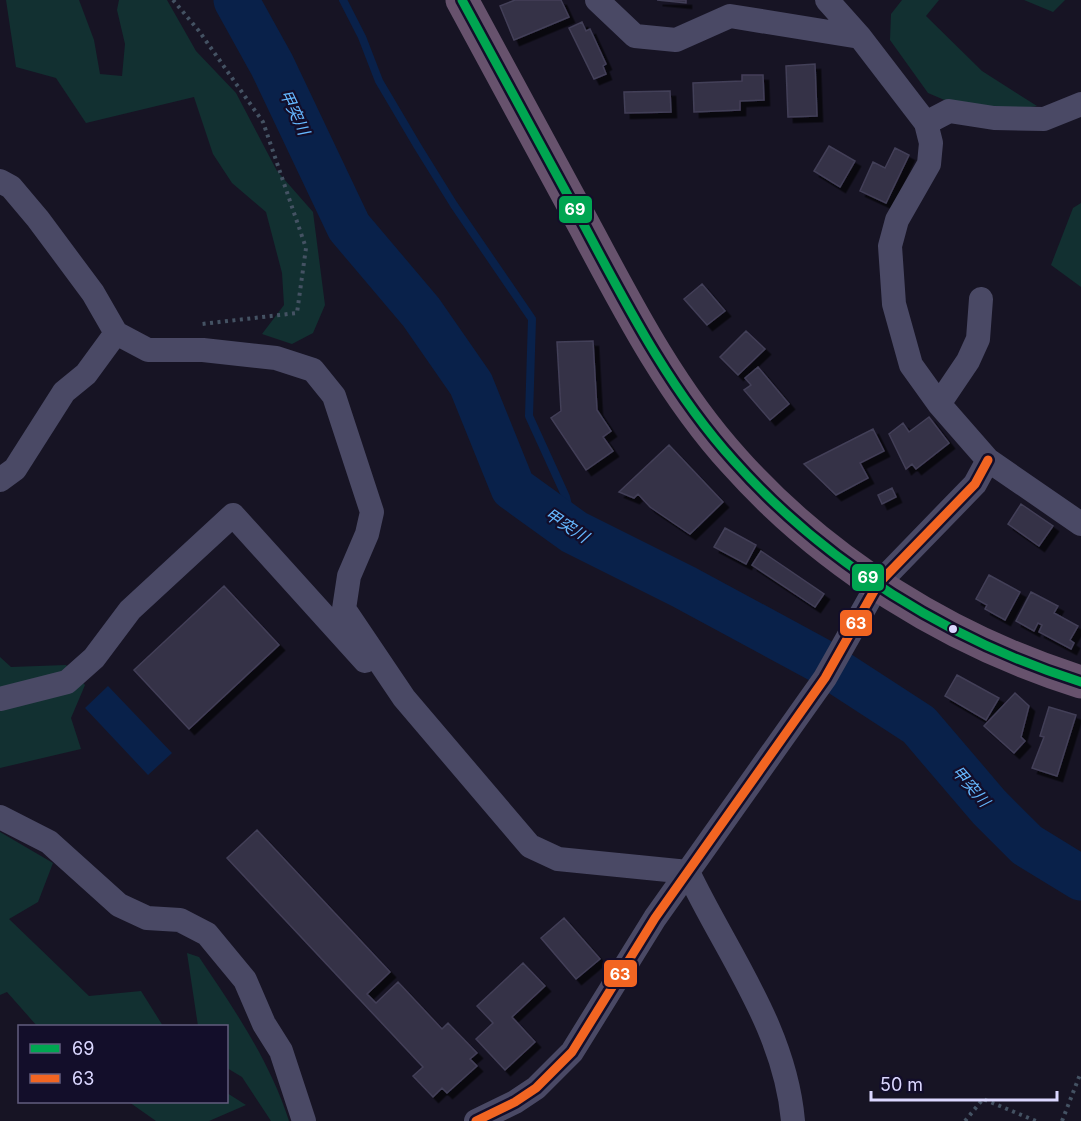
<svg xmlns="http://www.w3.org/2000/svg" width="1081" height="1121" font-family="Inter,'Noto Sans JP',sans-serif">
	<defs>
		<filter id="shadow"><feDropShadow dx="5.5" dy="5.5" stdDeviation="0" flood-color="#0009"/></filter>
	</defs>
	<rect width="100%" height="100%" fill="#171424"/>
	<!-- green -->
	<path fill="#123031" d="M6 0H79L94 40 100 74 122 76 125 44 117 10 119 0H167L196 51 236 93 277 171 313 212 325 305 313 333 292 344 262 334 284 305 282 273 266 212 232 183 213 154 194 97 86 123 56 78 16 67Z
		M902 0H939L926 16 982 71 1037 106 1001 112 968 110 928 93 890 40 891 14Z
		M1024 0H1065L1053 12Z
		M1081 203V287L1051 265 1073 208Z
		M0 657 11 667 66 665 85 685 71 718 81 749 0 768Z
		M0 832 53 863 38 902 9 919 89 996 141 991 163 1026H37L7 992 0 995Z
		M187 953 199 957C234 1009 270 1061 289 1121H271L242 1077 227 1068 226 1026H198Z
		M227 1093 246 1105 209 1121H156L129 1102H226Z"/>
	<!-- water -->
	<path fill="#09214a" d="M108 686 172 753 148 775 85 708Z"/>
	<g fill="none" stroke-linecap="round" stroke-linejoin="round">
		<!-- stream -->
		<path stroke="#09214a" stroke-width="8" d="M343 0 362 37 379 81 418 147 454 205 532 319 529 416 566 497 574 532"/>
		<!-- river -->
		<path stroke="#09214a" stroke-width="45" d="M236 0 272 65 349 227 421 312 471 384 513 488 574 532 684 587 819 660 919 725 989 807 1027 845 1081 878"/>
	</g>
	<!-- building -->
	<path fill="#353246" stroke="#433f58" stroke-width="1.5" filter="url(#shadow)" d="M515 0H561L569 17 514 40 500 6Z
		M657 0H686V3Z
		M582 22 586 31 590 29 606 64 603 66 606 74 594 79 569 28Z
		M815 64 817 116 788 117 786 66Z
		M742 75H763L764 100 740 101V110L694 112 693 83 742 81Z
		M670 91 671 112 625 113 624 92Z
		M829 146 855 161 840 187 814 171Z
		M895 148 909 155 886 203 860 191 873 162 885 168Z
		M702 284 725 311 707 325 684 299Z
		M746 331 765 349 738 375 720 357Z
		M593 341 597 410 611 431 603 437 613 451 586 470 551 418 561 411 557 342Z
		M758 367 789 404 770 420 744 390 751 385 745 378Z
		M929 417 949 443 916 469 912 464 906 469 889 434 903 423 909 432Z
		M873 429 884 451 860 463 868 478 836 495 804 464Z
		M669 445 723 502 690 534 650 507 638 494 634 498 619 492Z
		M892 488 896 497 882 504 878 495Z
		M1021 504 1053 526 1039 546 1008 524Z
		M725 528 756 545 746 564 714 547Z
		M761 551 824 594 815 607 752 565Z
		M989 575 1020 592 1005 620 985 609 987 605 976 599Z
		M224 586 279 645 189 729 134 670Z
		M1031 592 1058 606 1054 613 1078 626 1070 640 1074 643 1071 649 1039 632 1042 625 1038 623 1034 631 1016 621Z
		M957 675 999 698 986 720 945 696Z
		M1015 693 1029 706 1021 737 1025 741 1014 753 984 726Z
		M1049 707 1076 715 1057 776 1032 768 1044 737 1040 736Z
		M257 830 390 972 367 994 376 1003 398 982 442 1029 448 1023 477 1053 470 1059 477 1066 447 1093 442 1088 433 1097 413 1076 423 1067 227 858Z
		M564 918 600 959 576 979 541 938Z
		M523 963 545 986 512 1017 535 1042 505 1070 476 1039 493 1023 477 1006Z"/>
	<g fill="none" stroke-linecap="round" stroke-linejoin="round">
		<!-- path -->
		<path stroke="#445263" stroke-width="4" stroke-dasharray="3 4.5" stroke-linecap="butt" d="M173 0 199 31 263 122 306 248 297 313 202 324
			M965 1121 983 1099 1036 1121
			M1062 1121 1081 1072"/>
		<!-- minor -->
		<path stroke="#4a4965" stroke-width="24" d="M597 0 635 36 676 40 730 16 860 37
			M827 0 860 37 926 123 931 143 929 164 897 220 890 246 894 304 911 365 939 404 988 460 1081 524
			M926 123 949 111 994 118 1044 119 1081 104
			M0 181 11 187 38 219 93 293 116 333 148 350H203L276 358 313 370 334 396 372 512 367 534 349 576 344 609 404 698 530 846 558 859 688 872
			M939 404 968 361 978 339 981 299
			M0 480 15 469 64 392 86 374 116 333
			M0 699 67 682 94 658 130 610 233 515 365 661
			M0 817 49 842 119 905 147 918 180 920 207 934 245 980 264 1024 281 1051 304 1121
			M688 872C727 954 785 1028 793 1121
			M476 1121 515 1102 536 1088 572 1052 655 918 825 678 878 584 975 484 988 460"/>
		<!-- highway -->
		<path stroke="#67526d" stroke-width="33" d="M462 0C503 76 544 152 585 227 628 308 672 393 734 461 825 563 950 641 1081 682"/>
		<defs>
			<path id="bus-1" d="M462 0C503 76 544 152 585 227 628 308 672 393 734 461 825 563 950 641 1081 682"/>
			<path id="bus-2" d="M476 1121 515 1102 536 1088 572 1052 655 918 825 678 878 584 975 484 988 460"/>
		</defs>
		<!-- bus-1 casing -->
		<use href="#bus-1" stroke="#130e2a" stroke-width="14"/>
		<!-- bus-2 casing -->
		<use href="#bus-2" stroke="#130e2a" stroke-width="14"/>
		<!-- bus-1 -->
		<use href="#bus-1" stroke="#00a651" stroke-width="9"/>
		<!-- bus-2 -->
		<use href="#bus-2" stroke="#f26522" stroke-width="9"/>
	</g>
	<!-- markers -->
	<circle fill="#dbd7ff" stroke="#130e2a" stroke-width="2" cx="953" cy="629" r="5"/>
	<g text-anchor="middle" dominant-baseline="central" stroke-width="4.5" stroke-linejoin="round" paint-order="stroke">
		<!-- water labels -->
		<g font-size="16" font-style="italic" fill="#65b8ff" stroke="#130e2a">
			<text transform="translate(295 112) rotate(65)">甲突川</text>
			<text transform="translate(567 525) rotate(33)">甲突川</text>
			<text transform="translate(971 786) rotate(49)">甲突川</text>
		</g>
	</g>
	<g stroke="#130e2a" stroke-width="2">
		<rect x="558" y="195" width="35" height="29" rx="6" fill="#00a651"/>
		<rect x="851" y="563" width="34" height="29" rx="6" fill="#00a651"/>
		<rect x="839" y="609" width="34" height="28" rx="6" fill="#f26522"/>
		<rect x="603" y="959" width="35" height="29" rx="6" fill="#f26522"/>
	</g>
	<g font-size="16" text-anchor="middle" font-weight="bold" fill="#fff">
		<text x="575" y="215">69</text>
		<text x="868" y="583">69</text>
		<text x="856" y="629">63</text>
		<text x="620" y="980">63</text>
	</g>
	<!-- legend -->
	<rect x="18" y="1025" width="210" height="78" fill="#130e2a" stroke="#635e7f" stroke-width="1.5"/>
	<rect x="30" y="1044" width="30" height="9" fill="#00a651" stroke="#635e7f" stroke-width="1.5"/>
	<text x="72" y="1055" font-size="18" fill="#dbd7ff">69</text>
	<rect x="30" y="1074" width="30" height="9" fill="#f26522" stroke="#635e7f" stroke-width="1.5"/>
	<text x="72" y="1085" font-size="18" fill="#dbd7ff">63</text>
	<!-- scale -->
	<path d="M871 1091v9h186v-9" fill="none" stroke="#dbd7ff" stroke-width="3"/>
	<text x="880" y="1091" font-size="18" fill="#dbd7ff" stroke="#130e2a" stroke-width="4.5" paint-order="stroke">50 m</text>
</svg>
